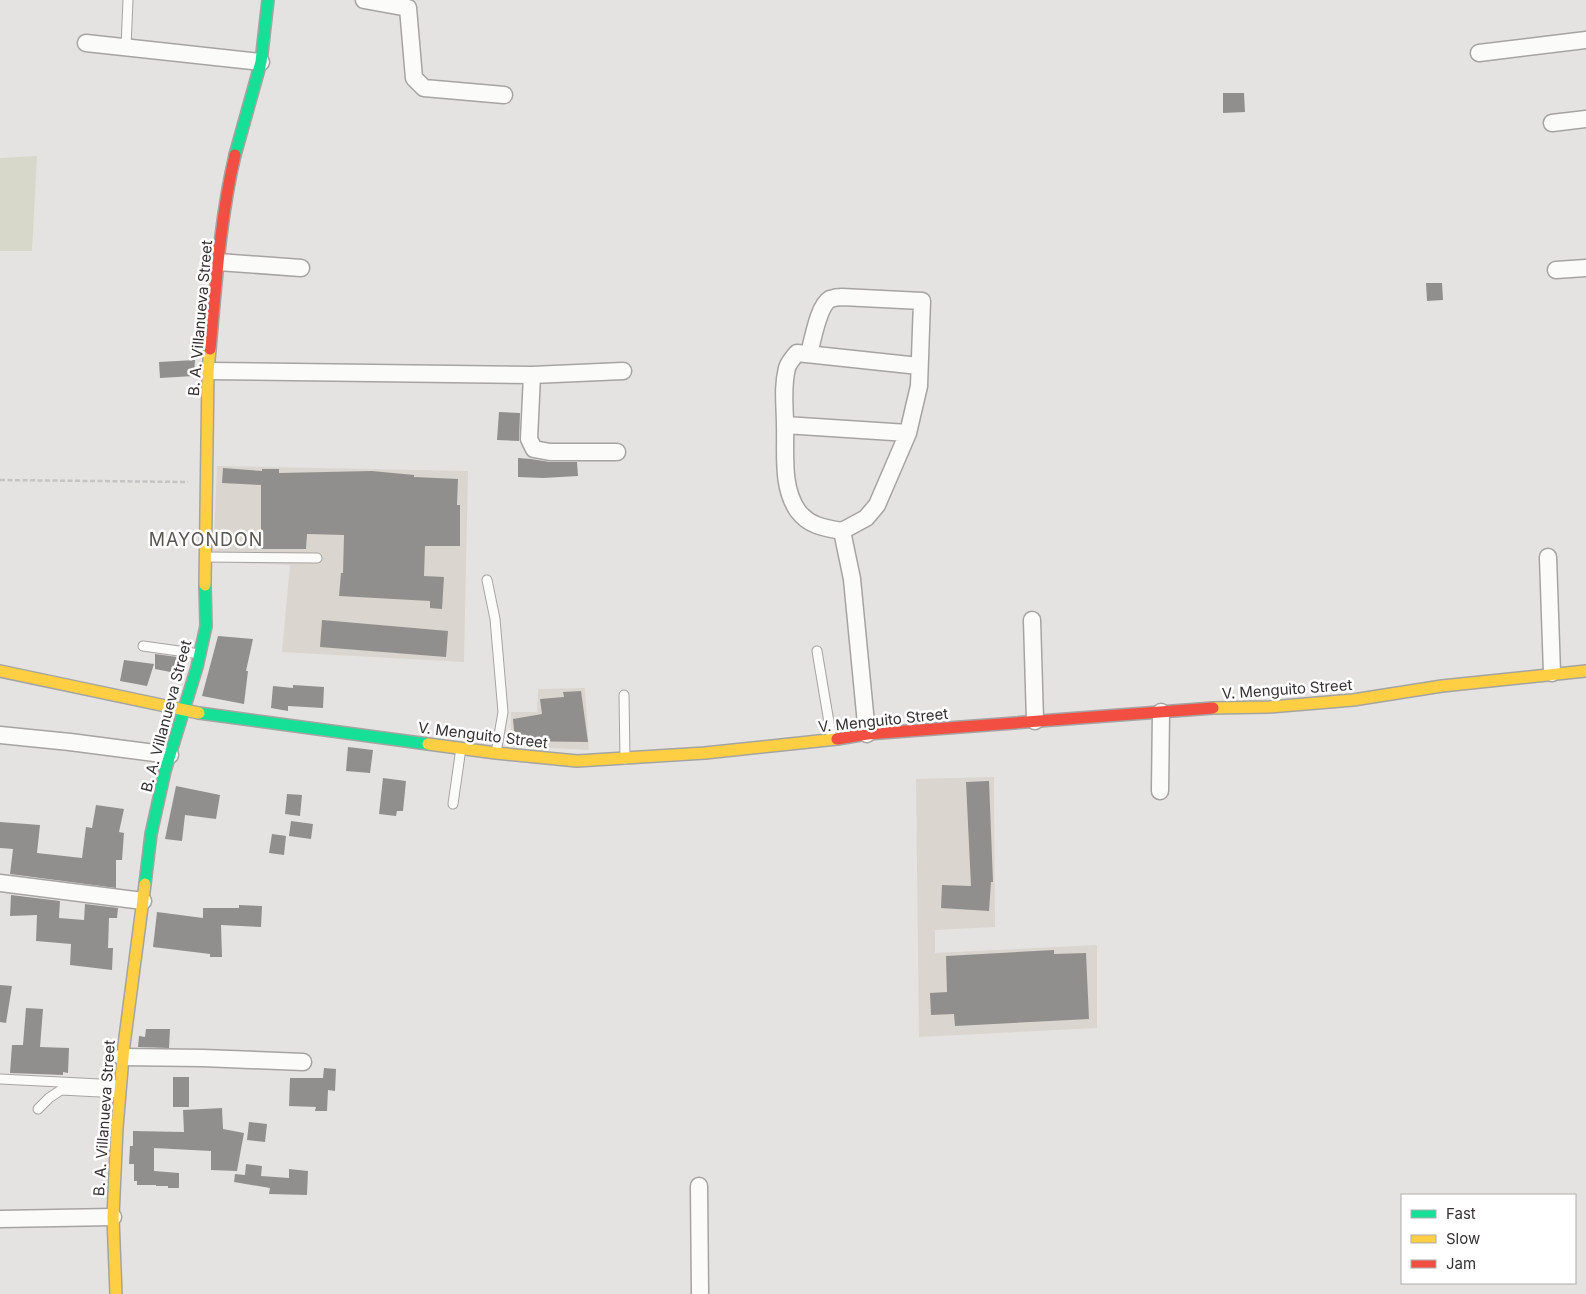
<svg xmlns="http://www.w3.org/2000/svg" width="1586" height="1294" font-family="Inter,sans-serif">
	<rect width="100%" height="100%" fill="#e5e3e1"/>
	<!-- built -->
	<path fill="#dad5ce" d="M217 466 468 471 464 662 282 652 290 565 213 562Z
		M585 688 589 750 511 746V712H537L538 689Z
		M994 777 995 927 935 930V953L1097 945V1028L919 1037 916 779Z"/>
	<!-- green -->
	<path fill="#d7d8c9" d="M37 156 32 251H0V158Z"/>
	<!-- building -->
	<path fill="#918f8d" d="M1223 93H1244L1245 112 1223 113Z
		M1426 283H1442L1443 300 1427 301Z
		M195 360 194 376 160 378 159 362Z
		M499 412 520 413 519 441 497 440Z
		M518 458 531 459 550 462H577L578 476 543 478 518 477Z
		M223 468 262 471V469H279V473L372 471 414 475V477L458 479 457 505H460V546H425L424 576 444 577 442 609 430 608V601L339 596 341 573H343L344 535 307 534 306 549H261V485L222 483Z
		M322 620 448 631 446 657 320 647Z
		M218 636 253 639 246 671H248L244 704 202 696Z
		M155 654 185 658 181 674 155 669Z
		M124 660 154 664 147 686 120 681Z
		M293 685 324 687 323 708 288 706V711L271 708 273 686 293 688Z
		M581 691 588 742 515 741 513 719 542 714 540 699 564 697 563 692Z
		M348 747 373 750 370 773 346 771Z
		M383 778 406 781 403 811H397L396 816 379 814Z
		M989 781 993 882H991L989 911 941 908 942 885 971 886 966 782Z
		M176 786 220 795 216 819 185 815 182 841 165 839Z
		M287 794 302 795 300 816 285 814Z
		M96 805 124 809 119 832 124 833 122 860H116V888L10 874 13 849 0 848V822L40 825 37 853 82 858 86 827 92 828Z
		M291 821 313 824 311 839 289 836Z
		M272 834 286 836 284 855 269 853Z
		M11 895 60 901 59 918 84 920 85 904 118 908 117 918H109L108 948H113L112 970 70 965 71 944 36 941 37 915 10 916Z
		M239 905 262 906 261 927 221 925 222 957H210V954L153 947 157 912 203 918V908H239Z
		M1054 950V954L1086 953 1089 1019 955 1026 954 1014 931 1015 930 993 947 992 946 956Z
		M0 985 12 986 6 1023 0 1022Z
		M26 1008 43 1009 40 1047 69 1048 68 1073 63 1072V1075L10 1073 12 1045H23Z
		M146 1029H170L169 1048 138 1047 139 1036 145 1037Z
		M324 1068 336 1069 335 1091 328 1090 327 1111H315L316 1107 289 1106 290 1078H323Z
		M173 1077H189V1107H173Z
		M222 1108 223 1129 244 1133 237 1171 211 1170V1151L154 1148V1171L179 1173V1188H168V1186H156V1185H137V1181H134V1164H129L130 1146H133V1131L184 1132 183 1110Z
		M249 1122 267 1124 265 1142 247 1140Z
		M246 1164 262 1166 261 1176 289 1178V1169L308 1171 307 1195 269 1194 270 1188 234 1182 235 1174 245 1175Z"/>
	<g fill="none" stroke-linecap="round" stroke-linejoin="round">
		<defs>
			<path id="lane" d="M126 47 128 0
				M205 557 317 558
				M487 580 495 619 503 712 496 753
				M143 646 200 654
				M817 651 832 740
				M624 695 625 759
				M453 804 461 748
				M0 1079 120 1085
				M38 1109 49 1098 61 1090 119 1093"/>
			<path id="street" d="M364 0 408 8 414 78 424 88 504 95
				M86 43 261 62
				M1479 53 1586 40
				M1552 123 1586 119
				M218 262 301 268
				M1556 270 1586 268
				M809 353C813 340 818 306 830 299 833 298 839 297 842 297L922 301 919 386 908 433 877 505 866 518 842 531 852 579 867 734
				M208 371 532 375 623 371
				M532 375 529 439 534 449 550 452H617
				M785 425 908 433
				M842 531C825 528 809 526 798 511 781 487 786 453 785 425 785 406 782 388 787 368 789 362 793 358 797 353L919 366
				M1548 557 1552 673
				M1032 620 1035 721
				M0 735 70 742 170 755
				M1160 791 1161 712
				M0 883 143 901
				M122 1057 203 1058 303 1062
				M699 1186 700 1294
				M0 1219 113 1217"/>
			<path id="fast" d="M235 155 261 62 268 0
				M199 713 428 744
				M145 884 151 834 165 771 197 667 206 626 205 585"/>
			<path id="slow" d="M205 585 208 371 210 349
				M0 671 199 713
				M1213 708 1269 707 1353 700 1442 686 1586 671
				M428 744 496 753 577 761 705 753 837 739
				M116 1294 113 1217 117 1128 124 1045 145 884"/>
			<path id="jam" d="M210 349C216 284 220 219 235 155
				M837 739 867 734 1213 708"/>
		</defs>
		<!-- lane casing -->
		<use href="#lane" stroke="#a6a4a2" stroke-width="11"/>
		<!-- street casing -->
		<use href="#street" stroke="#a6a4a2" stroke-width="19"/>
		<!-- fast casing -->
		<use href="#fast" stroke="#a6a4a2" stroke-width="14"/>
		<!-- slow casing -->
		<use href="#slow" stroke="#a6a4a2" stroke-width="14"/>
		<!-- jam casing -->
		<use href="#jam" stroke="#a6a4a2" stroke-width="14"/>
		<!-- path -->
		<path stroke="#c5c4c4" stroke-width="2.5" stroke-dasharray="5 2.5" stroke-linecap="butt" d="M0 480 188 482"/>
		<!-- lane -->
		<use href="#lane" stroke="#fbfbfa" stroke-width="9"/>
		<!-- street -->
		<use href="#street" stroke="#fbfbfa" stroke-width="16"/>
		<!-- fast -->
		<use href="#fast" stroke="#16e098" stroke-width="11"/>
		<!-- slow -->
		<use href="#slow" stroke="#ffcf43" stroke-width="11"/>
		<!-- jam -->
		<use href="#jam" stroke="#f24e42" stroke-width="11"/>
	</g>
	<g text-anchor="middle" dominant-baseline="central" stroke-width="5" stroke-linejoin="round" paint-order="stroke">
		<!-- street labels -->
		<g font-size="15" fill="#343231" stroke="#fff">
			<text transform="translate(200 318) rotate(-85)">B. A. Villanueva Street</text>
			<text transform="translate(1287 689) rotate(-4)">V. Menguito Street</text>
			<text transform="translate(166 716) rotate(-75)">B. A. Villanueva Street</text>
			<text transform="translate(883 720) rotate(-6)">V. Menguito Street</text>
			<text transform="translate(483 735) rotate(7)">V. Menguito Street</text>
			<text transform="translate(104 1118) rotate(-86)">B. A. Villanueva Street</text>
		</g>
		<!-- quarter labels -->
		<g font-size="18" letter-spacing="1" fill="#5a5753" stroke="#fff">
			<text x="206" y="539">MAYONDON</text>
		</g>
	</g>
	<!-- legend -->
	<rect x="1401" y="1194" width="175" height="90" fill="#ffffff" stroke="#aeadad"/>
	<rect x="1411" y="1210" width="25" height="8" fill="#16e098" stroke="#aeadad"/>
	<text x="1446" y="1219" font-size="15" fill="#343231">Fast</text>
	<rect x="1411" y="1235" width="25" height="8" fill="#ffcf43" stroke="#aeadad"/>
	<text x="1446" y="1244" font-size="15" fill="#343231">Slow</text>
	<rect x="1411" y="1260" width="25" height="8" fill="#f24e42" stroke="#aeadad"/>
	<text x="1446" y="1269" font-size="15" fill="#343231">Jam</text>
</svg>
